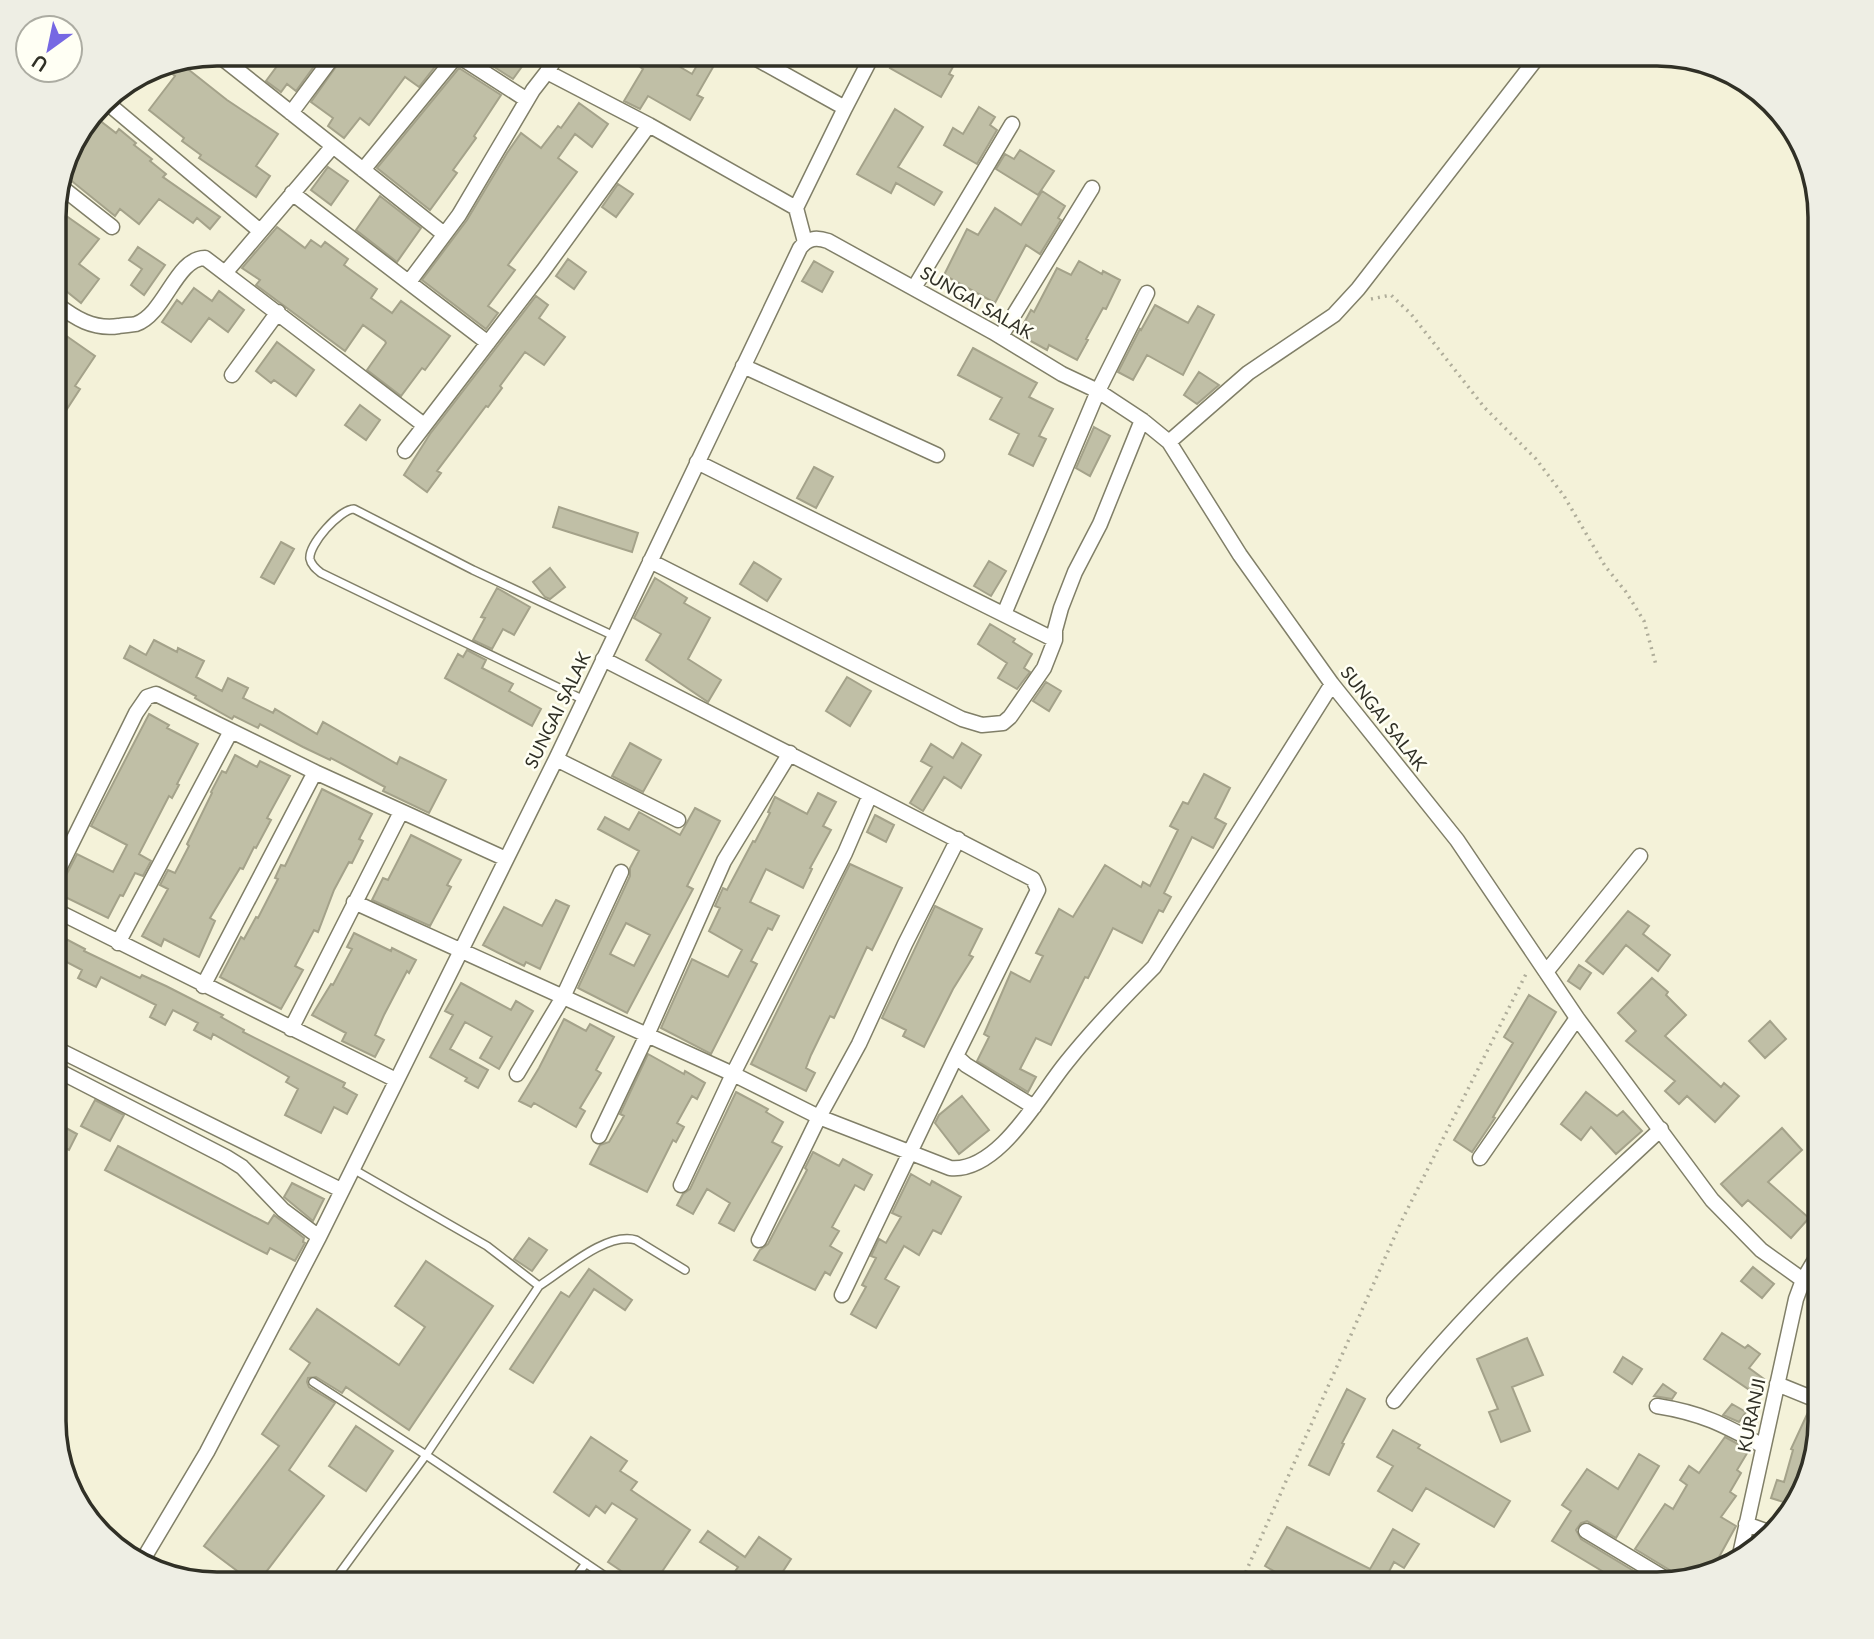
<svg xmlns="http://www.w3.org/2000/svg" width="1874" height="1639" font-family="Lato,sans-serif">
	<rect width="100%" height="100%" fill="#f4f2d9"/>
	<!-- building -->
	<path fill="#c0bfa6" stroke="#a4a28a" stroke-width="2" fill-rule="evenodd" d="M286 54H323L296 91 287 84 281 92 266 81Z
		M345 54H445L419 87 405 77 369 125 360 118 344 138 328 126 333 118 311 102Z
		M474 54H531L513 79Z
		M622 54H658L692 74 703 55 716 62 697 95 703 98 690 120 648 96 640 109 624 101 643 69Z
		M897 54H960L949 74 953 76 941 97 890 68Z
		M179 62 227 100 278 134 256 166 270 176 256 197 199 158 201 155 182 141 184 138 149 110 175 76 161 65Z
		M459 68 501 95 474 136 476 138 453 170 457 173 430 210 377 168Z
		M579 103 608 124 592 147 575 134 558 158 577 172 508 265 515 270 488 306 498 313 486 329 422 280 467 220 507 153 521 133 541 148 558 126 561 128Z
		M979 107 995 117 990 125 997 130 977 164 944 145 953 128 963 134Z
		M895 109 923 127 898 167 942 192 934 205 896 183 891 193 857 174Z
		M94 116 116 133 119 129 136 143 134 145 152 159 150 161 166 174 163 177 220 217 210 229 197 218 193 223 159 199 139 224 120 209 115 216 63 174 71 145Z
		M1020 150 1054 171 1038 195 996 169 1005 154 1014 159Z
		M328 167 348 181 331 205 311 190Z
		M618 184 633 194 616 217 602 207Z
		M1042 191 1065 206 1058 218 1061 220 1040 254 1026 245 995 303 944 275 967 229 978 235 995 208 1021 225Z
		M380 196 421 228 397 262 356 230Z
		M55 208 99 239 79 264 99 279 81 303 55 282Z
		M277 227 305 248 311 240 321 247 325 242 348 259 344 265 377 289 371 298 392 313 401 301 450 336 425 370 422 368 401 396 367 370 386 343 385 341 363 325 345 351 256 285 260 280 242 268Z
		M138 247 165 265 144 295 131 285 142 269 129 260Z
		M568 259 586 272 574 289 556 276Z
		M814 261 833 272 822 292 802 281Z
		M1079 261 1102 274 1103 271 1120 280 1106 309 1103 308 1086 339 1088 340 1077 360 1049 345 1047 350 1018 334 1031 310 1034 312 1057 268 1071 275Z
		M194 288 212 301 219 291 244 310 228 332 209 318 191 342 162 322 177 300 182 304Z
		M536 296 548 305 539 318 565 337 544 365 525 352 500 386 502 388 488 407 486 406 437 471 441 473 427 492 404 475 430 434Z
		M1155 305 1188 323 1198 306 1214 315 1183 375 1147 355 1133 380 1118 372 1140 329 1141 330Z
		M55 328 95 356 75 386 80 389 65 412 55 405Z
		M277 342 314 370 296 396 274 380 271 383 256 371Z
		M973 348 1037 383 1029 397 1053 409 1039 436 1046 439 1033 466 1009 454 1019 434 990 419 1002 398 958 375Z
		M1199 372 1219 385 1197 404 1184 395Z
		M360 405 380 420 366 440 345 425Z
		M1094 427 1110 436 1090 476 1076 468Z
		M814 467 833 477 816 508 797 498Z
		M559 507 638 533 632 552 553 527Z
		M281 542 294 549 274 584 261 577Z
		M989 561 1006 571 991 596 974 586Z
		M754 562 781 579 767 601 740 584Z
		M550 568 565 587 550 599 545 597 533 582Z
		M655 578 687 598 684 603 710 618 688 659 721 680 708 702 646 660 661 634 634 618Z
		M497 588 530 607 514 635 503 629 492 649 473 640 485 618 481 617Z
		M990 624 1015 639 1013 642 1032 654 1024 668 1030 672 1017 689 998 678 1007 663 978 644Z
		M154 640 177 652 178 648 204 661 196 677 222 691 228 678 248 688 243 698 273 713 275 709 317 734 323 722 397 764 400 757 446 780 429 813 383 791 385 787 331 758 330 760 303 747 260 724 258 728 234 716 232 719 195 698 196 696 124 658 130 646 146 655Z
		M467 650 486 660 482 668 513 684 509 691 541 709 532 726 445 678 458 654 463 657Z
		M847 677 871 691 850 726 826 711Z
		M1046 682 1061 691 1049 711 1033 701Z
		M149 714 169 725 167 728 198 744 177 784 179 785 172 798 169 796 139 854 151 861 143 876 135 873 123 896 120 895 108 918 57 893 77 854 113 872 127 845 91 826Z
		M630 743 661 760 643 792 612 776Z
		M962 743 981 755 961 788 944 777 923 811 910 803 932 767 921 761 931 744 953 758Z
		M235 755 257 767 260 761 290 776 267 818 271 820 256 848 254 847 243 869 240 868 210 918 215 921 199 957 164 939 161 946 142 936 168 889 160 885 168 870 175 873 189 846 187 844 212 793 211 792 222 771 226 773Z
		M1204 774 1230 788 1215 818 1226 824 1213 848 1192 837 1164 893 1171 897 1163 912 1159 910 1142 943 1113 928 1088 978 1085 977 1051 1045 1036 1038 1020 1069 1036 1077 1028 1092 977 1061 989 1037 984 1034 1011 972 1030 982 1043 956 1036 953 1059 909 1073 917 1105 865 1141 887 1143 882 1150 886 1178 830 1170 826 1183 802 1188 804Z
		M322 789 372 814 359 839 363 841 352 863 349 862 334 890 318 932 314 930 295 966 303 970 281 1009 220 977 241 937 244 939 256 917 258 918 278 879 275 878 281 865 285 866Z
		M818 793 836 802 823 826 831 830 810 868 812 869 803 888 766 869 750 902 779 916 772 930 768 928 751 961 757 964 711 1054 661 1028 692 959 728 977 742 950 709 931 720 908 715 906 723 888 727 890 753 841 755 842 770 813 768 812 775 797 807 814Z
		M695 808 720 821 687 886 693 889 627 1013 578 988 630 876V868L639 851 598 829 605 817 629 830 639 812 680 835ZM626 923 650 935 634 966 610 954Z
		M875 815 894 825 886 842 867 832Z
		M411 835 461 860 447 885 451 887 430 926 372 900 383 878 388 880Z
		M850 864 902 888 872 950 867 947 834 1018 830 1016 811 1055 806 1068 815 1073 806 1091 751 1064Z
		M556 900 569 906 540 969 526 962 524 966 483 945 504 907 542 926Z
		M935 906 982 929 969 955 973 957 953 989 924 1047 903 1036 906 1030 882 1018Z
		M1628 911 1649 926 1643 934 1670 955 1658 971 1626 945 1603 974 1586 961Z
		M354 933 391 951 392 948 416 960 409 973 407 971 384 1015 375 1035 384 1040 375 1057 342 1041 346 1033 312 1015 331 984 333 985 352 949 347 947Z
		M55 937 65 943 66 939 85 949 84 951 140 978 142 975 166 986 223 1015 221 1017 244 1030 243 1032 345 1083 343 1087 357 1095 347 1114 334 1107 321 1133 285 1115 298 1089 286 1082 289 1077 213 1034 211 1039 194 1030 198 1023 173 1010 165 1025 150 1017 156 1005 101 977 96 987 78 978 82 970 55 956Z
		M1579 965 1591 973 1580 989 1568 981Z
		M1652 978 1668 992 1666 995 1686 1015 1665 1036 1721 1087 1724 1083 1739 1096 1715 1122 1687 1096 1679 1104 1665 1091 1675 1081 1626 1041 1636 1031 1618 1013Z
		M461 983 511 1010 516 1001 533 1011 499 1069 480 1058 492 1037 465 1022 450 1049 488 1070 478 1088 465 1081 467 1078 430 1057 453 1015 445 1011Z
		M1529 995 1556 1012 1493 1117 1495 1118 1472 1152 1454 1140 1513 1043 1504 1037Z
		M564 1019 586 1031 590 1024 614 1037 596 1070 601 1073 580 1108 585 1111 576 1127 534 1103 531 1107 519 1101 539 1068Z
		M1770 1021 1786 1039 1765 1058 1749 1041Z
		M648 1054 684 1074 685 1071 705 1083 697 1099 692 1096 677 1123 684 1127 676 1142 673 1140 647 1192 590 1164 600 1145 609 1142 624 1116 620 1114Z
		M736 1092 768 1109 766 1112 783 1122 772 1142 782 1147 734 1231 719 1223 730 1203 707 1189 693 1214 677 1205 683 1194 690 1189Z
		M1586 1092 1617 1116 1623 1111 1642 1131 1616 1154 1591 1127 1581 1140 1561 1124Z
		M962 1096 989 1130 959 1154 935 1123 939 1115Z
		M95 1100 124 1115 110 1141 81 1126Z
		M55 1122 77 1134 69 1150 55 1143Z
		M1782 1128 1802 1150 1768 1182 1809 1218 1791 1238 1748 1200 1742 1206 1721 1184Z
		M118 1146 268 1224 274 1215 304 1238 303 1242 305 1243 295 1261 270 1248 267 1254 105 1170Z
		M813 1152 839 1166 843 1159 872 1175 864 1190 855 1185 832 1227 839 1231 830 1246 842 1253 830 1275 825 1272 815 1290 754 1260 760 1250 768 1244 807 1170 805 1168Z
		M911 1174 930 1185 932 1181 961 1197 941 1234 933 1230 919 1255 904 1246 885 1279 899 1287 876 1328 851 1314 866 1287 862 1285 876 1258 871 1256 879 1239 886 1243 901 1217 892 1213Z
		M292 1183 324 1199 313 1221 284 1197Z
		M529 1238 547 1250 532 1271 514 1259Z
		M426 1261 493 1306 409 1430 346 1387 342 1393 316 1377 308 1378 307 1382 309 1387 335 1403 289 1470 324 1496 256 1585 204 1546 279 1446 262 1434 310 1363 290 1349 317 1309 399 1365 425 1327 395 1306Z
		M1753 1267 1774 1284 1762 1298 1741 1281Z
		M589 1269 632 1300 625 1310 594 1289 533 1383 510 1369 561 1292 569 1297Z
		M1722 1333 1745 1348 1748 1345 1760 1354 1749 1368 1764 1379 1754 1393 1704 1359Z
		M1527 1338 1543 1375 1512 1387 1530 1431 1501 1442 1489 1412 1498 1409 1477 1359Z
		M1623 1357 1642 1369 1632 1384 1614 1372Z
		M1663 1384 1676 1393 1672 1399 1654 1396Z
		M1347 1389 1365 1399 1342 1443 1344 1444 1329 1475 1309 1465Z
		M1732 1404 1746 1412 1739 1422 1723 1415Z
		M1810 1408 1819 1411V1432L1807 1485 1793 1505 1771 1498 1777 1480 1784 1482 1793 1450 1791 1449Z
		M356 1426 393 1451 366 1491 329 1466Z
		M1393 1430 1420 1445 1418 1448 1510 1501 1494 1527 1426 1488 1412 1511 1378 1491 1393 1466 1377 1457Z
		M591 1437 627 1461 620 1471 637 1482 631 1490 690 1530 653 1585H642L608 1562 637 1519 612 1503 605 1513 596 1506 589 1516 554 1492Z
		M1725 1437 1749 1450 1737 1470 1741 1473 1730 1492 1736 1496 1721 1517 1736 1526 1718 1559 1729 1566 1720 1572 1680 1580 1676 1574 1635 1549 1665 1504 1673 1509 1687 1485 1680 1480 1689 1466 1699 1473Z
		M1639 1454 1659 1466 1616 1538 1587 1521 1581 1523 1576 1530 1581 1539 1657 1585H1612L1598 1576 1602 1571 1552 1541 1571 1511 1562 1505 1587 1469 1618 1489Z
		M1287 1527 1370 1569 1393 1529 1419 1544 1404 1568 1394 1562 1382 1585H1298L1265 1566Z
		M708 1531 745 1557 759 1537 791 1559 774 1585H726L738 1567 700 1542Z"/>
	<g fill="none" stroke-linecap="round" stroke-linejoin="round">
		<defs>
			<path id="lane" d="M584 700 321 573C316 569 311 565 310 559 308 545 340 509 354 509L473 570 614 636
				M539 1286C563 1271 607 1231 636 1240L685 1270
				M313 1382 426 1455 618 1585
				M331 1585 426 1455 539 1286 487 1246 353 1169
				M570 1585 586 1563"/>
			<path id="street" d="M217 54 444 234
				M748 54 845 108 796 208 805 242
				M457 55 527 100
				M547 72 558 54
				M105 101 260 231
				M845 108 873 54
				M291 113 335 54
				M363 170 458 54
				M60 186 112 227
				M292 193 488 343
				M225 273 333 146
				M409 282 459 215 533 90 547 72 649 125 796 208
				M914 288 1012 124
				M55 303C75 318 93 330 119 326 124 325 131 325 136 324 165 314 176 258 205 258L424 425
				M1001 336 1092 188
				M743 366 937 455
				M232 375 278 312
				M1169 442 1248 373 1334 315 1358 289 1540 54
				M405 451 543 271 649 125
				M697 462 1055 640
				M650 561 962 719 982 725 1003 723 1010 717 1044 668 1055 640V630L1061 608 1075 572 1100 524 1142 420
				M1004 614 1098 391 1147 293
				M603 659 870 795 845 853 733 1074 681 1185
				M556 759 678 820
				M870 795 1033 879 1038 890 956 1056 966 1065 1034 1107
				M55 877 136 713 147 697 156 694 315 772 506 859
				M354 902 733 1074 819 1117 950 1168C998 1173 1039 1096 1066 1063 1093 1029 1123 998 1154 967L1332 684
				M55 910 396 1080
				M118 943 231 731
				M1546 972 1640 856
				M203 986 315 772
				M291 1029 401 812
				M55 1048 341 1190
				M55 1069 226 1157 242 1167 283 1210 319 1237
				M517 1074 563 997 621 872
				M599 1136 647 1035 724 861 790 753
				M1480 1158 1577 1018
				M759 1240 819 1117 859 1044 905 944 958 839
				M842 1295 956 1056
				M1777 1384 1819 1401
				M1394 1401C1472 1301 1568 1216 1661 1129
				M1657 1406C1702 1413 1724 1425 1763 1446
				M1746 1524 1774 1534
				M1586 1531 1671 1582
				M1739 1559 1796 1299 1803 1280 1819 1253
				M141 1563 207 1452 319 1237 556 759 800 248C808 238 816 237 828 241L993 332 1062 374 1098 391 1142 420 1169 442 1240 555 1332 684 1457 840 1577 1018 1712 1200 1761 1250 1803 1280 1819 1286"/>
		</defs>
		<!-- lane casing -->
		<use href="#lane" stroke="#807f68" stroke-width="10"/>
		<!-- street casing -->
		<use href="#street" stroke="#807f68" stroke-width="17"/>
		<!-- path -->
		<path stroke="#afad9a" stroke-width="3.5" stroke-dasharray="2 5" stroke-linecap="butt" d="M1371 299 1391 295 1411 314 1484 407 1536 459 1564 496 1605 566 1626 592 1644 621 1656 665
			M1240 1585 1401 1222 1527 972"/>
		<!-- lane -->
		<use href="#lane" stroke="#fff" stroke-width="7"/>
		<!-- street -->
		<use href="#street" stroke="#fff" stroke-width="14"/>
	</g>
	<g text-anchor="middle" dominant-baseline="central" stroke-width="5" stroke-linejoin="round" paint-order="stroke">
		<!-- street labels -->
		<g font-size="18" fill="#303026" stroke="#fffff4">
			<text transform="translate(977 302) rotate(30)">SUNGAI SALAK</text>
			<text transform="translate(557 710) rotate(-64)">SUNGAI SALAK</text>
			<text transform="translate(1384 718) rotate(52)">SUNGAI SALAK</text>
			<text transform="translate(1751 1415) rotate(-78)">KURANJI</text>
		</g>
	</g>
	<!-- crop -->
	<path d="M0 0H1874V1639H0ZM217 66H1657A151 151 0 0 1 1808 217V1421A151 151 0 0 1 1657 1572H217A151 151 0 0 1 66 1421V217A151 151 0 0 1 217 66Z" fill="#eeeee4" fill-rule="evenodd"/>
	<path fill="none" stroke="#303026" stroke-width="3.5" d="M217 66H1657A151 151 0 0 1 1808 217V1421A151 151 0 0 1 1657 1572H217A151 151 0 0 1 66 1421V217A151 151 0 0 1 217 66Z"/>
	<!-- north arrow -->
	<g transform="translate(49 49) rotate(213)"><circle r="33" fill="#fffff4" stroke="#acaca2" stroke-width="2"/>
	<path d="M0-5L12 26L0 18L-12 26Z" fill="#7668e3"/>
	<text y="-10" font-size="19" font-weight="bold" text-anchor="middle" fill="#303026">U</text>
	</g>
</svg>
